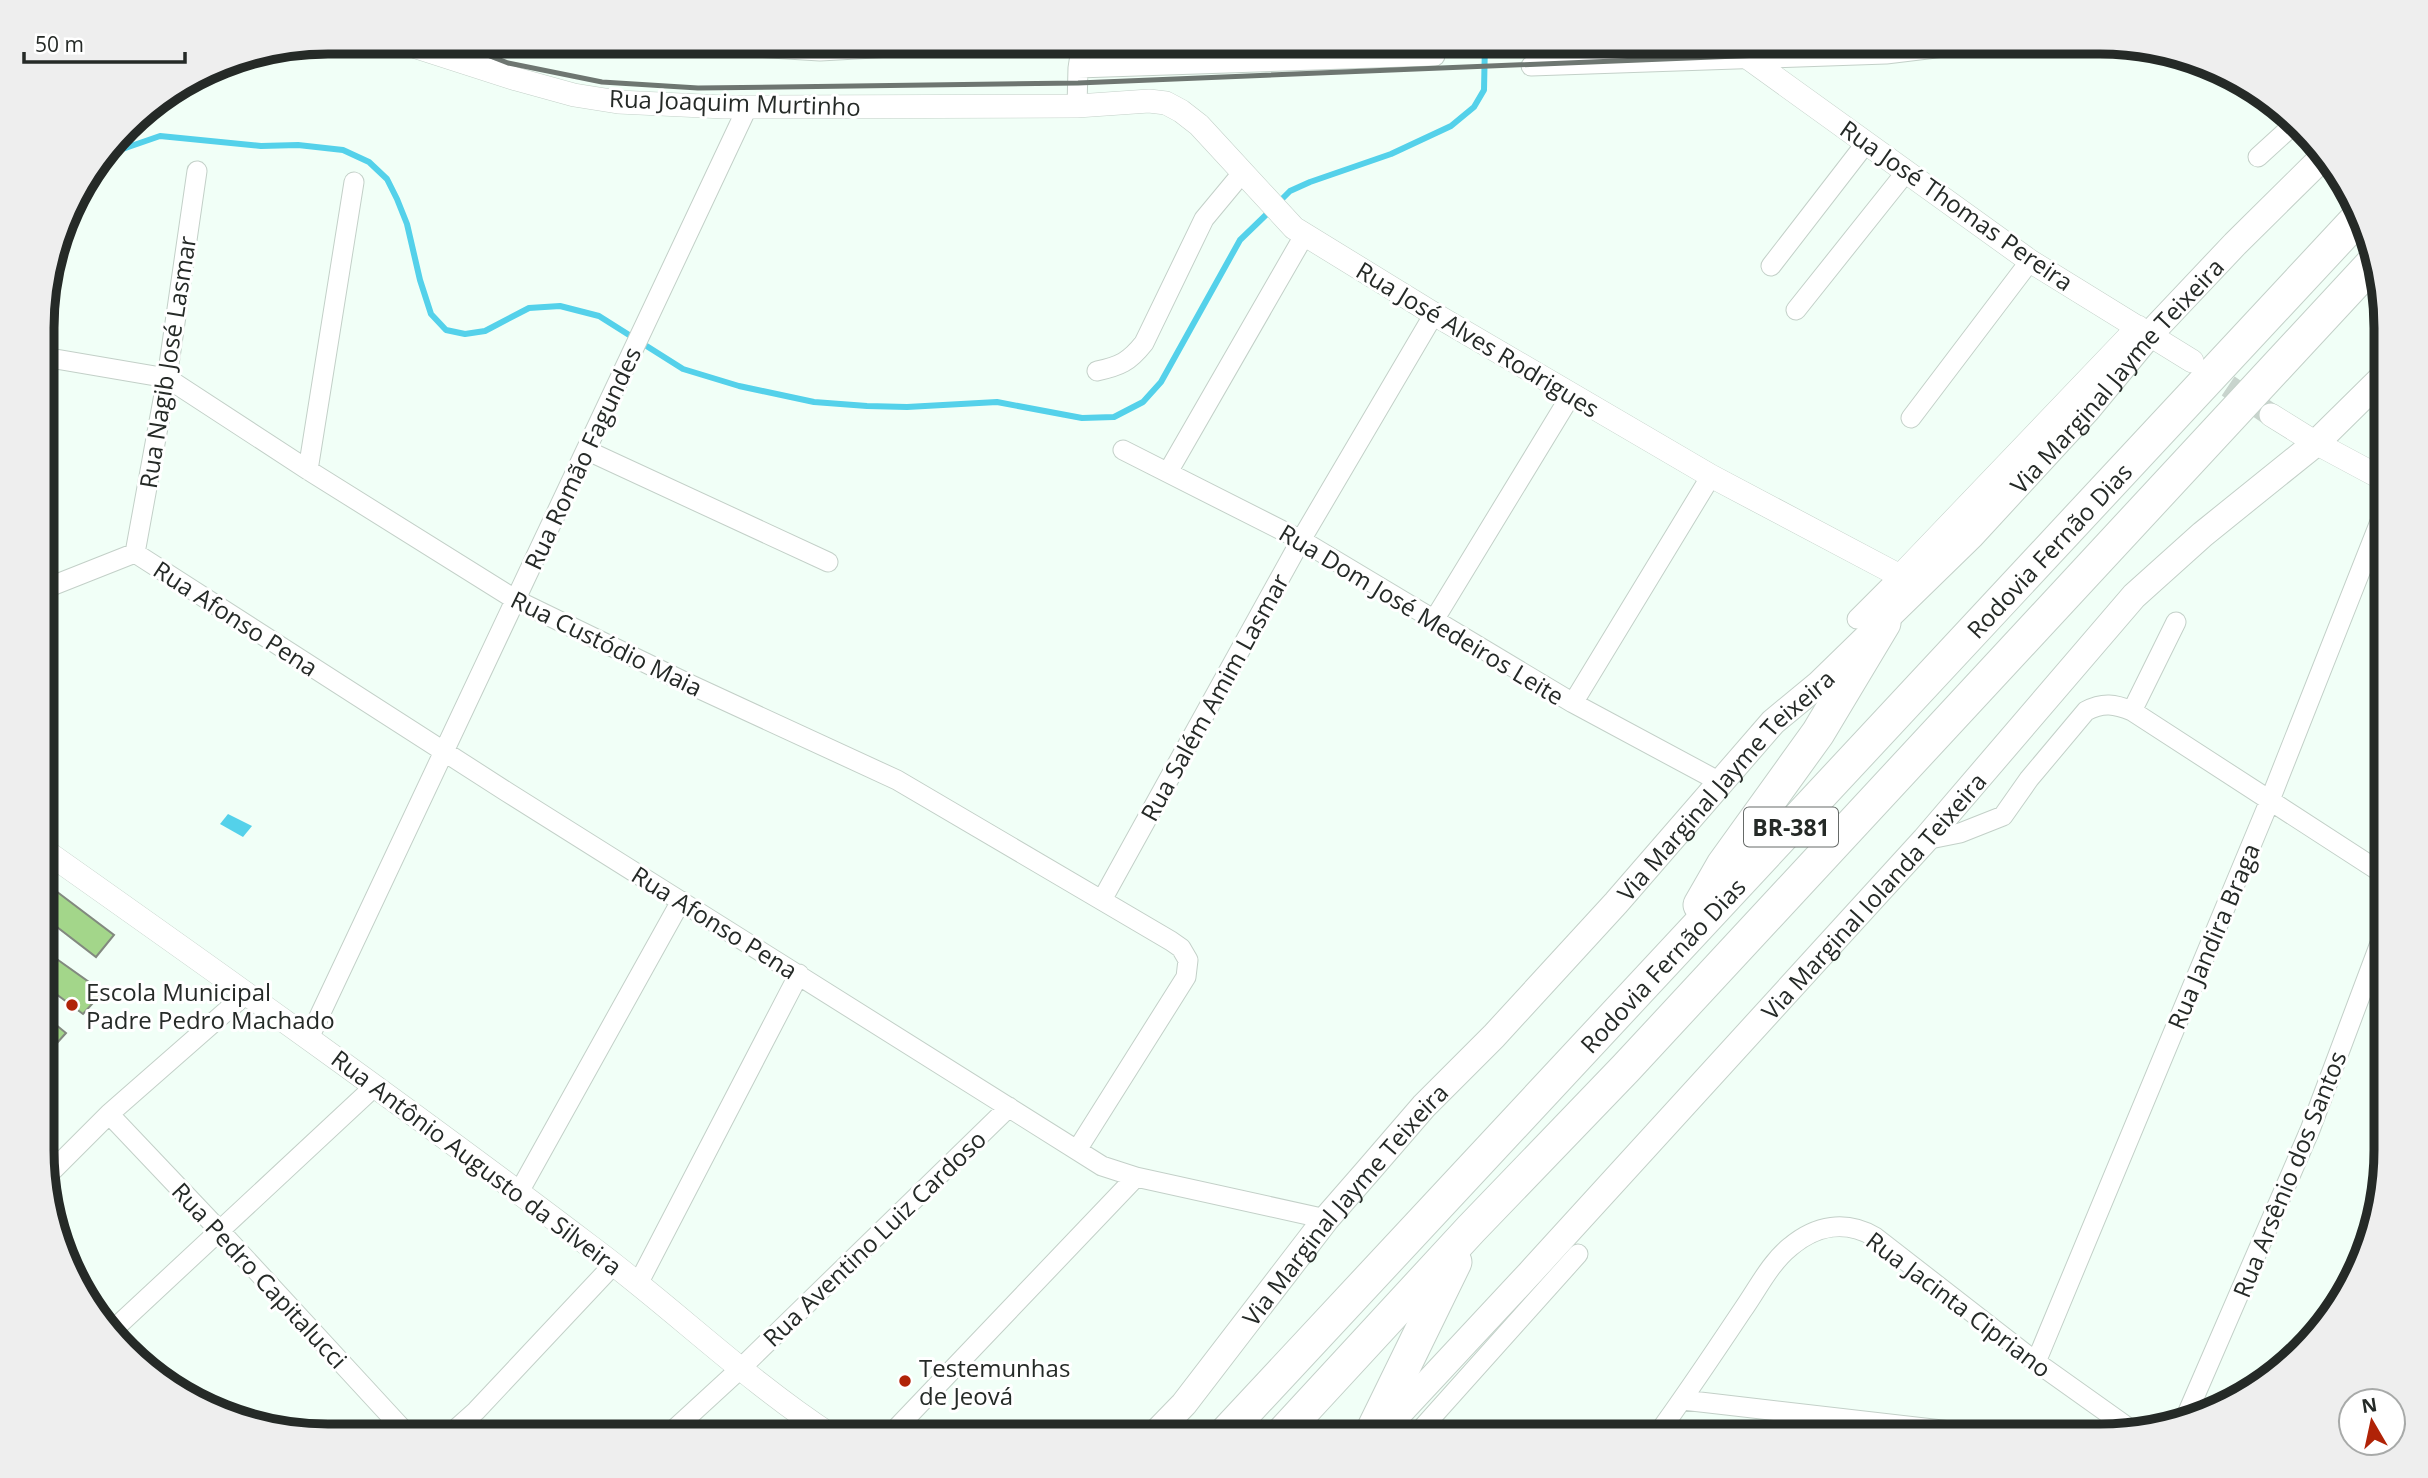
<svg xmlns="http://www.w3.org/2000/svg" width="2428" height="1478" font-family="'Open Sans',sans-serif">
	<rect width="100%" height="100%" fill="#f1fff7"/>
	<!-- water -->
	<path fill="#54d1ea" d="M228 814 252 826 243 837 220 824Z"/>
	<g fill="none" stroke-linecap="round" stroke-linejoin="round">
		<!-- stream -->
		<path stroke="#54d1ea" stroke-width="6" d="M108 154 160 136 261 146 298 145 343 150 369 162 387 179 397 199 407 224 420 280 431 314 446 330 465 334 485 331 529 308 560 306 599 316 683 369 739 386 814 402 867 406 907 407 997 402 1082 418 1114 417 1143 402 1161 382 1240 240 1270 211
			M1278 203 1290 191 1310 182 1391 154 1451 126 1474 107 1484 90 1485 42"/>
	</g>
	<!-- building -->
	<path fill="#a3d68a" stroke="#82897f" stroke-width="2" d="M44 882 114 935 96 957 44 917Z
		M44 950 103 992 83 1014 44 985Z
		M44 1015 66 1033 48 1053 44 1050Z"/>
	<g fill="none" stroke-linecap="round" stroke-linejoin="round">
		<!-- tertiary-tunnel -->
		<path stroke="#c8d4cd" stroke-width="23" stroke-dasharray="23 11" stroke-linecap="butt" d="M2200 367 2271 415"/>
		<defs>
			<path id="minor" d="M674 42 820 51 982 42
				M1531 66 1886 54 1985 42
				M1078 68 1435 56
				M1077 106 1078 68 1082 42
				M2258 157 2292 126
				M1771 266 1866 143
				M1796 310 1906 172
				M44 357 167 378 308 470 516 600 689 684 897 780 1171 941 1181 948 1188 960 1186 977 1077 1150
				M1097 371C1120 366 1129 362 1144 343L1204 219 1243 172
				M1911 418 2030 261
				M586 450 828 562
				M1123 450 1301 540 1573 703 1720 782
				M308 470 354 182
				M1168 472 1305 234
				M135 553 507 792 1102 1166 1136 1177 1326 1219
				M135 553 167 378 197 171
				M44 589 135 553
				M1857 619 1900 576
				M1434 620 1571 395
				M1573 703 1711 476
				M2132 711 2385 875
				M1925 840 1960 833 2003 816 2029 779 2086 711C2103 702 2115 704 2132 711L2176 622
				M1102 900 1301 540 1434 314
				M309 1038 748 106
				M109 1114 219 1230 409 1436
				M44 1179 109 1114 247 993
				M519 1192 681 901
				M639 1282 799 974
				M114 1329 375 1086
				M2036 1362 2270 800 2385 509
				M1683 1400 1985 1435
				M2187 1414 2310 1130 2385 930
				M448 1436 476 1411 614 1264
				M667 1436 740 1369 1009 1107
				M889 1436 1136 1177
				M1415 1436 1578 1254
				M1656 1436C1686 1395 1714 1353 1742 1311 1757 1290 1770 1263 1790 1247 1816 1225 1846 1220 1875 1237L2036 1362 2133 1431"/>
			<path id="tertiary" d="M401 42 516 79 574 95 618 102 724 107 1077 106 1149 101 1166 103 1181 111 1199 125 1294 228 1434 314 1711 476 1900 576 2138 327
				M1726 42 2030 261 2192 361
				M2271 415 2316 443 2385 480
				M44 850C228 980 412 1111 591 1247 673 1308 746 1380 832 1436"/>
			<g id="secondary">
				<path id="s1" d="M1153 1436 1184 1404 1326 1219 1367 1172 1424 1106 1494 1036 1616 903 1773 722 1819 684 1971 536 2087 410 2149 335 2235 244 2322 158"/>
				<path id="s2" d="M1378 1436 1530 1273 1925 840 2134 596 2203 534 2316 443 2385 375"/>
			</g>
			<g id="motorway">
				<path d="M1700 905 1723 865 1818 733 1884 623"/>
				<path id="s3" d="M1223 1436 2358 218"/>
				<path d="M1280 1436 1471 1229 1626 1068 2372 264"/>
				<path d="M1370 1436 1455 1262"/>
			</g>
		</defs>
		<!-- minor casing -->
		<use href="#minor" stroke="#c3d0c8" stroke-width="21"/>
		<!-- tertiary casing -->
		<use href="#tertiary" stroke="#c3d0c8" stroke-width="24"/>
		<!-- secondary casing -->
		<use href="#secondary" stroke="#c3d0c8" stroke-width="28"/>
		<!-- motorway casing -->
		<use href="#motorway" stroke="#c3d0c8" stroke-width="35"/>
		<!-- minor -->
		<use href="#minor" stroke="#fff" stroke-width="19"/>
		<!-- tertiary -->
		<use href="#tertiary" stroke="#fff" stroke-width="23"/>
		<!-- secondary -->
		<use href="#secondary" stroke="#fff" stroke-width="26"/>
		<!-- motorway -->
		<use href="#motorway" stroke="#fff" stroke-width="33"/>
		<!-- rail -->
		<path stroke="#6e7671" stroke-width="5" d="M454 42 508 63 602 82 698 88 1078 83 1905 49 1957 42"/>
	</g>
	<!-- markers -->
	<g fill="#b02307" stroke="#fff" stroke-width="2.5">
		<circle cx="72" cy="1005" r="7"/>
		<circle cx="905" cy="1381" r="7"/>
	</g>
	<g text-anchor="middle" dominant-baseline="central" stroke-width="6" stroke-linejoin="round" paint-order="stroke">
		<!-- shield labels -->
		<rect fill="#fff" stroke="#666a68" stroke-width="2" x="1744" y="807.5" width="94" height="39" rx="5"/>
		<g font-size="23" font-weight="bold" fill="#252a27">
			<text x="1791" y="827">BR-381</text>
		</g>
		<!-- street labels -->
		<g font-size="24" fill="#252a27" stroke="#fff">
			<text transform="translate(735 102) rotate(2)">Rua Joaquim Murtinho</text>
			<text transform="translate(1957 205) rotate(35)">Rua José Thomas Pereira</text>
			<text transform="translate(1478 339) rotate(31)">Rua José Alves Rodrigues</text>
			<text transform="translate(167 362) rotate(-81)">Rua Nagib José Lasmar</text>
			<text stroke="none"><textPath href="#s1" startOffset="1435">Via Marginal Jayme Teixeira</textPath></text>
			<text transform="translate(582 458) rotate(-65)">Rua Romão Fagundes</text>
			<text stroke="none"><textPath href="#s3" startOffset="1211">Rodovia Fernão Dias</textPath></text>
			<text transform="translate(1422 614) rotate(31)">Rua Dom José Medeiros Leite</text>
			<text transform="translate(236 618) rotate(33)">Rua Afonso Pena</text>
			<text transform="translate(607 643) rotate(26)">Rua Custódio Maia</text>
			<text transform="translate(1214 697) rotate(-61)">Rua Salém Amim Lasmar</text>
			<text stroke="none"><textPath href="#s1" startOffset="868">Via Marginal Jayme Teixeira</textPath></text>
			<text stroke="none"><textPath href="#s2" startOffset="733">Via Marginal Iolanda Teixeira</textPath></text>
			<text transform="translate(715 922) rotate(32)">Rua Afonso Pena</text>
			<text transform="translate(2213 936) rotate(-67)">Rua Jandira Braga</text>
			<text stroke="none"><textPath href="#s3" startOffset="644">Rodovia Fernão Dias</textPath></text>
			<text transform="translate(477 1162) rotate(37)">Rua Antônio Augusto da Silveira</text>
			<text transform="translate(2289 1174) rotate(-68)">Rua Arsênio dos Santos</text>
			<text stroke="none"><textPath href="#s1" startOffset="301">Via Marginal Jayme Teixeira</textPath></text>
			<text transform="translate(874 1238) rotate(-44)">Rua Aventino Luiz Cardoso</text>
			<text transform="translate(260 1275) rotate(47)">Rua Pedro Capitalucci</text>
			<text transform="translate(1959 1304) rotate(37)">Rua Jacinta Cipriano</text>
		</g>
		<!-- poi labels -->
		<g font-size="24" fill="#252a27" stroke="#fff" text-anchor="start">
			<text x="86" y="991">Escola Municipal<tspan x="86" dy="28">Padre Pedro Machado</tspan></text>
			<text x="919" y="1367">Testemunhas<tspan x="919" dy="28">de Jeová</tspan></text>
		</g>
	</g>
	<!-- crop -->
	<path d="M0 0H2428V1478H0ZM328 54H2100A274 274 0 0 1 2374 328V1150A274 274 0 0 1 2100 1424H328A274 274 0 0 1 54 1150V328A274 274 0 0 1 328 54Z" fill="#eee" fill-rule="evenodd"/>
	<path fill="none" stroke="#252a27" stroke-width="9" d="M328 54H2100A274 274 0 0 1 2374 328V1150A274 274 0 0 1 2100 1424H328A274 274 0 0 1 54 1150V328A274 274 0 0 1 328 54Z"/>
	<!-- north arrow -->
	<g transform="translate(2372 1422) rotate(351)"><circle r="33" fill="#ffffff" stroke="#a8aaa9" stroke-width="2"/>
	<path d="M0-5L12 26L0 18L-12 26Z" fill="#b02307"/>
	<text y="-10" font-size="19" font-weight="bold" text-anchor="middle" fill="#252a27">N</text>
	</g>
	<!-- scale -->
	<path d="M24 52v10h161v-10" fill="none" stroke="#252a27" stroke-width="3.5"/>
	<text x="35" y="52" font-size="21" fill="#252a27" stroke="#ffffff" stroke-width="5" paint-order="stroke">50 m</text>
</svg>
